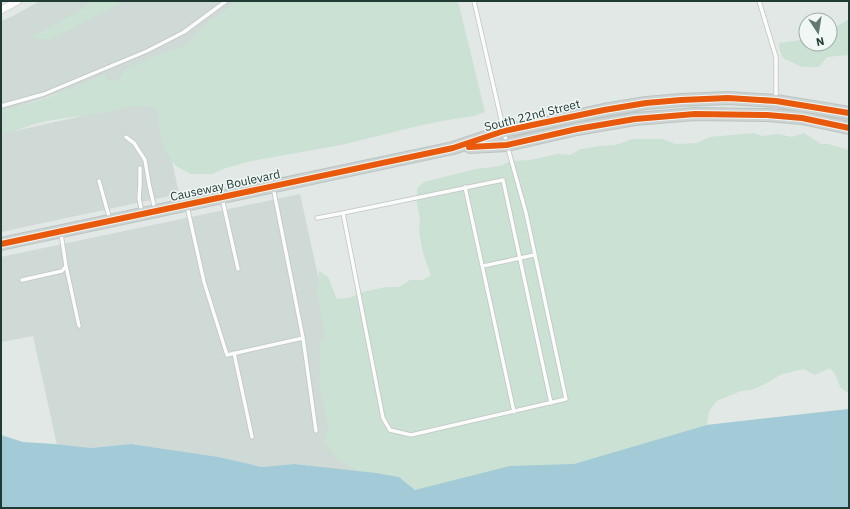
<svg xmlns="http://www.w3.org/2000/svg" width="850" height="509" font-family="'IBM Plex Sans',sans-serif">
	<rect width="100%" height="100%" fill="#e2e8e5"/>
	<!-- built -->
	<path fill="#cfd9d5" d="M40 1H236L222 14 211 20 185 47 152 57 117 81H108L70 89 15 108 1 111V21L11 17Z
		M159 99 179 194 1 232V134Z
		M300 194 361 472 294 464 263 467 219 457 131 444 91 448 57 445 33 336 1 342V257Z"/>
	<!-- green -->
	<path fill="#cae1d3" d="M92 1H125L50 40 29 38 76 13Z
		M236 1H458L485 112 474 116 453 119 422 125 341 145 251 161 226 168 212 174H191L176 166 166 153 159 128 157 109C134 101 119 111 97 114 77 117 58 118 39 123 26 126 14 133 1 134V111C37 103 71 89 104 74L108 81H117L125 69 152 57 185 47 211 20 222 14Z
		M849 19V55L827 57 819 67H802L783 58 780 51 779 43 796 41 806 38V44H830V29L841 24Z
		M754 133 762 136 778 134 792 137 804 133 821 144H828L849 150V393C838 388 840 385 836 376 835 373 832 370 830 368L815 375 804 369 782 374 767 383 752 390 741 391 717 401 709 411 707 425 849 409V508L415 490 399 477 361 472 348 466 335 457 324 440 328 426 319 384 320 343 325 336 317 291 319 271 328 277 337 299 349 298 363 292 386 287H399L410 280H423L431 275 423 253 419 232 420 219 417 203V188L424 182 476 169 500 166 511 161 530 160 558 154 570 155 581 149 600 146 615 145 633 139H663L675 144 697 143 710 137Z"/>
	<!-- water -->
	<path fill="#a2cbd7" d="M849 409V508H1V435L23 442 54 444 91 448 131 444 219 457 262 467 294 464 376 473 399 477 415 490 510 466 574 464 707 425Z"/>
	<g fill="none" stroke-linecap="round" stroke-linejoin="round">
		<defs>
			<path id="lane" d="M759 1 776 57V98
				M1 106 44 94 147 51 184 32 226 1
				M126 137 134 143 145 160 149 184 155 210
				M140 168V185L139 198 142 213
				M99 181 110 220
				M465 187 514 412
				M222 198 238 269
				M187 206 204 282 227 355 303 338 273 187
				M343 213 503 180 551 403
				M317 218 343 213 383 418 390 430 411 435 566 399 526 213 507 145 474 1
				M66 266 79 326
				M483 266 534 255
				M22 280 62 271 66 266 61 234
				M303 338 316 431
				M234 353 252 437"/>
			<path id="street" d="M1 10 18 1"/>
			<path id="primary" d="M470 147 507 145 577 129 635 119 695 114 767 115 802 118 849 128
				M1 244 453 148 504 131 604 110 646 103 681 100 728 98 776 101 849 113"/>
		</defs>
		<!-- lane casing -->
		<use href="#lane" stroke="#bfc5c3" stroke-width="5"/>
		<!-- street casing -->
		<use href="#street" stroke="#bfc5c3" stroke-width="8"/>
		<!-- primary casing -->
		<use href="#primary" stroke="#bbc5c2" stroke-width="14"/>
		<!-- lane -->
		<use href="#lane" stroke="#fbfcfb" stroke-width="3.5"/>
		<!-- street -->
		<use href="#street" stroke="#fbfcfb" stroke-width="7"/>
		<!-- primary -->
		<use href="#primary" stroke="#cdd4d3" stroke-width="12"/>
		<defs>
			<path id="cycleway" d="M469 147 507 145 577 129 635 119 695 114 767 115 802 118 849 128
				M1 244 453 148 504 131 604 110 646 103 681 100 728 98 776 101 849 113"/>
		</defs>
		<!-- cycleway casing -->
		<use href="#cycleway" stroke="#f0f7f4" stroke-width="8"/>
		<!-- cycleway -->
		<use href="#cycleway" stroke="#e8590c" stroke-width="6"/>
	</g>
	<g text-anchor="middle" dominant-baseline="central" stroke-width="3" stroke-linejoin="round" paint-order="stroke">
		<!-- street labels -->
		<g font-size="12" fill="#203b36" stroke="#f0f7f4">
			<text transform="translate(532 115) rotate(-14)">South 22nd Street</text>
			<text transform="translate(225 185) rotate(-12)">Causeway Boulevard</text>
		</g>
	</g>
	<!-- border -->
	<rect width="850" height="509" fill="none" stroke="#203b36" stroke-width="4"/>
	<!-- north arrow -->
	<g transform="translate(818 32) rotate(168)"><circle r="19" fill="#f0f7f4" stroke="#9daca8"/>
	<path d="M0-3L7 15L0 10L-7 15Z" fill="#647873"/>
	<text y="-6" font-size="11" font-weight="bold" text-anchor="middle" fill="#203b36">N</text>
	</g>
</svg>
